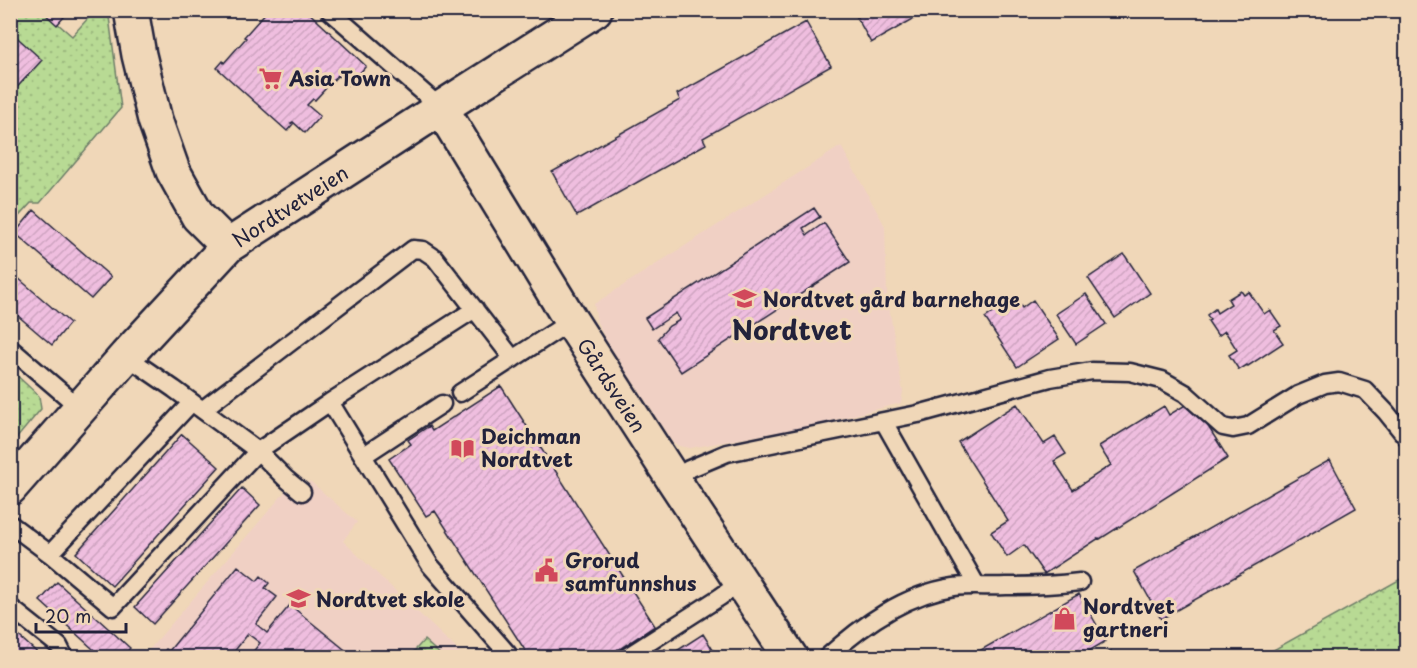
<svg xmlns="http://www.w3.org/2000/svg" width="1417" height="668" font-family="'Playpen Sans',sans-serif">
	<defs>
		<pattern id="green-dots" width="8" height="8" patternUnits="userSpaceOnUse" patternTransform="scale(1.5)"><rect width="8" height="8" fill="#b8da94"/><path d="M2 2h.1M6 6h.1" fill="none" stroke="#9ebb80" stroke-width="1.8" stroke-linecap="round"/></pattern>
		<pattern id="building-hatch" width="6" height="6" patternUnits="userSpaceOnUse" patternTransform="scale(1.5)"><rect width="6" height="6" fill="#efbedf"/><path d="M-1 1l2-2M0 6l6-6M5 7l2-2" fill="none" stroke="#cda3c0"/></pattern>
	</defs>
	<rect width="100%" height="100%" fill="#f0d7b8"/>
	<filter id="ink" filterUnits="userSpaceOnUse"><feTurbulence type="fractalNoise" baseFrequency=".0167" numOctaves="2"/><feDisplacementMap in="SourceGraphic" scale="12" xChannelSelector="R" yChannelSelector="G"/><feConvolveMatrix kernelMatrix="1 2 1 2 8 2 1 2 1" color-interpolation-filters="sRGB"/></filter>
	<g filter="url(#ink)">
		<!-- built -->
		<path fill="#f0d0c4" d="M841 146 885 226 887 294 903 392 901 403 811 426 690 448 679 446 673 443 605 338 597 322 594 304Z
			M297 478 306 486 310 481 357 522 343 541 465 657 142 658Z"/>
		<!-- green -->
		<path fill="url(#green-dots)" stroke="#6d7e68" stroke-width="1.5" d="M11 11H43L72 36 91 15 96 12 109 17 121 108 40 203H31L11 225Z
			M11 370 39 396 41 409 11 445Z
			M1406 576V657H1261Z
			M424 640 443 657H409Z"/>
		<!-- building -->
		<path fill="url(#building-hatch)" stroke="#22223b" stroke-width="1.5" d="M41 10H70L57 25Z
			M268 10H306L366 66 349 85 338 75 315 100 313 99 307 105 320 116 305 133 293 122 291 123 293 124 287 131 217 68 223 61 224 63 246 38 244 37Z
			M853 10H929L871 43Z
			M806 22 831 66 703 138 706 144 577 216 552 172 680 100 677 94Z
			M10 31 42 60 10 95Z
			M814 208 820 217 803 228 807 235 824 223 850 262 681 372 658 338 669 326 680 320 676 313 652 329 645 318Z
			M34 210 111 277 91 299 15 233Z
			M1124 254 1150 293 1115 318 1088 278Z
			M10 271 70 323 52 345 10 309Z
			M1241 291 1244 295 1249 292 1264 314 1270 310 1281 326 1274 330 1283 343 1248 366 1247 365 1239 370 1229 355 1237 350 1225 331 1218 336 1208 321 1210 320 1207 315 1215 309 1217 313 1231 304 1228 299Z
			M1086 294 1106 324 1076 344 1056 314Z
			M1015 298 1022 308 1033 300 1059 339 1017 367 985 318Z
			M501 386 655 626 606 658H530L435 511 426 516 389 459 411 444 408 440 429 426 432 431Z
			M1192 401 1228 458 1100 539 1099 538 1044 574 1024 545 1007 557 991 532 1008 521 958 442 1017 404 1044 444 1055 437 1066 454 1054 461 1073 490 1111 465 1099 446 1164 406 1169 415Z
			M182 434 219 467 112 586 76 553Z
			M1330 460 1356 508 1161 619 1134 571Z
			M242 488 260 505 153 624 135 607Z
			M238 566 257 581 261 576 269 583 265 588 277 597 256 624 267 633 290 605 355 658H273L270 655 269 658H248L260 643 248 634 229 658H159L166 649 169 651Z
			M57 582 130 648 122 658H103L40 601Z
			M1079 594 1106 641 1077 658H967Z
			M11 629 43 658H10Z
			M703 634 718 658H651L665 649 669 656Z
			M618 649 623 658H606Z
			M1111 651 1115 658H1099Z"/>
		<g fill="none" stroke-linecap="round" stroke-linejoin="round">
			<defs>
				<path id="service" d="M329 10 441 108
					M10 348 80 408
					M126 356 174 389 258 451 285 478 302 492
					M460 393 571 321
					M330 402 475 309
					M202 410 413 249 423 250 435 258 513 359
					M884 422 977 586
					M363 456 442 404
					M673 479 689 469 727 453 918 414 1050 378 1092 371 1130 372 1162 380 1185 393 1223 427 1233 429 1248 426 1298 395 1325 384 1339 382 1365 390 1386 412 1406 437
					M10 524 50 554 113 607 258 451 330 402 430 565 508 654
					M50 554 192 402
					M10 607 59 646 65 658
					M628 656 720 597 741 582
					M826 658C862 625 905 594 954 587 971 585 989 587 1006 586 1030 586 1055 585 1080 582"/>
				<path id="minor" d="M131 10 139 55 155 120 173 171 198 216 228 246
					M441 108 571 321 673 479 791 658
					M10 488 126 356 228 246 441 108 595 10"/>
			</defs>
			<!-- service casing -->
			<use href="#service" stroke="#22223b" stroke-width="21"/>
			<!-- minor casing -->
			<use href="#minor" stroke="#22223b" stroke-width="38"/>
			<!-- service -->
			<use href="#service" stroke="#f0d7b8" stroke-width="16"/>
			<!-- minor -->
			<use href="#minor" stroke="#f0d7b8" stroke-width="33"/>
		</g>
	</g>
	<!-- icons -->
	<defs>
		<symbol id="supermarket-bare" viewBox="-9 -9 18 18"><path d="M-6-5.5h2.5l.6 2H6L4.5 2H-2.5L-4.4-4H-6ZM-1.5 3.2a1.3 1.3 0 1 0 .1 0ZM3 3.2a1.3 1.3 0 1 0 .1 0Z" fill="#d1495b" stroke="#f0d7b8" stroke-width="2.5" paint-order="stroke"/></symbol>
		<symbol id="school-bare" viewBox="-9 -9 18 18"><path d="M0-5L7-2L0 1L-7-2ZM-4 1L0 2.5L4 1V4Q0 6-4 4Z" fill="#d1495b" stroke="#f0d7b8" stroke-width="2.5" paint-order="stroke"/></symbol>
		<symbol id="library-bare" viewBox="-9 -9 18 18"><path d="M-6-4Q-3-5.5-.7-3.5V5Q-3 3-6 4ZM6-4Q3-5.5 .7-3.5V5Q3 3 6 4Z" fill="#d1495b" stroke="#f0d7b8" stroke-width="2.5" paint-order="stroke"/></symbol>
		<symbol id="civic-bare" viewBox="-9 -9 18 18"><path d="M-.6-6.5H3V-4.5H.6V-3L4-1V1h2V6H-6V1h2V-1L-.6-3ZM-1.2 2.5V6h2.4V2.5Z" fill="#d1495b" stroke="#f0d7b8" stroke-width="2.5" paint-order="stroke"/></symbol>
		<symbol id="shop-bare" viewBox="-9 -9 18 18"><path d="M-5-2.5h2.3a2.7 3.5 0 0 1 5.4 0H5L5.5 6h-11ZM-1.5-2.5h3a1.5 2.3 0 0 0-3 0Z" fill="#d1495b" stroke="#f0d7b8" stroke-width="2.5" paint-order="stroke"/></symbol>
	</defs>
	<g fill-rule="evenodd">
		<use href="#supermarket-bare" x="254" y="62" width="33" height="33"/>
		<use href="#school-bare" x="728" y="282" width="33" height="33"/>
		<use href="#library-bare" x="446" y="432" width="33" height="33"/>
		<use href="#civic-bare" x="530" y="554" width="33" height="33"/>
		<use href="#school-bare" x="282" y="582" width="33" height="33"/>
		<use href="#shop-bare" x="1048" y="602" width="33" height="33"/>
	</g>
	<g text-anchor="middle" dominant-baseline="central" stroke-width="6" stroke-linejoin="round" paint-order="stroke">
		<!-- poi labels -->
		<g font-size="20" font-weight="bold" fill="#22223b" stroke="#f0d7b8" text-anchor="start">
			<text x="289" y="78">Asia Town</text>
			<text x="763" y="299">Nordtvet gård barnehage</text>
			<text x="481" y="436">Deichman<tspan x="481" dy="23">Nordtvet</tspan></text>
			<text x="565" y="560">Grorud<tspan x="565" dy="23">samfunnshus</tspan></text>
			<text x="316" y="599">Nordtvet skole</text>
			<text x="1083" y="606">Nordtvet<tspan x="1083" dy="23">gartneri</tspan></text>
		</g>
		<!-- street labels -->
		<g font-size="20" fill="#22223b" stroke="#f0d7b8">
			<text transform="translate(290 206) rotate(-33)">Nordtvetveien</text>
			<text transform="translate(612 385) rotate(57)">Gårdsveien</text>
		</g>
		<!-- district labels -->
		<g font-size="26" font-weight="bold" fill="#22223b" stroke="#f0d7b8">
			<text x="792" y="329">Nordtvet</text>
		</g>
	</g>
	<!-- margin -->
	<rect width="1417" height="668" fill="none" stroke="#f0d7b8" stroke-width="36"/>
	<rect x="18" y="18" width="1381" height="632" fill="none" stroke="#22223b" stroke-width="2" filter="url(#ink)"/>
	<!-- scale -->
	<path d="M36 623v9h90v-9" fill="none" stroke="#22223b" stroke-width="3"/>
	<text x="45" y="623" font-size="18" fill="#22223b" stroke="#f0d7b8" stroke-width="4.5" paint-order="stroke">20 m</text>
</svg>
